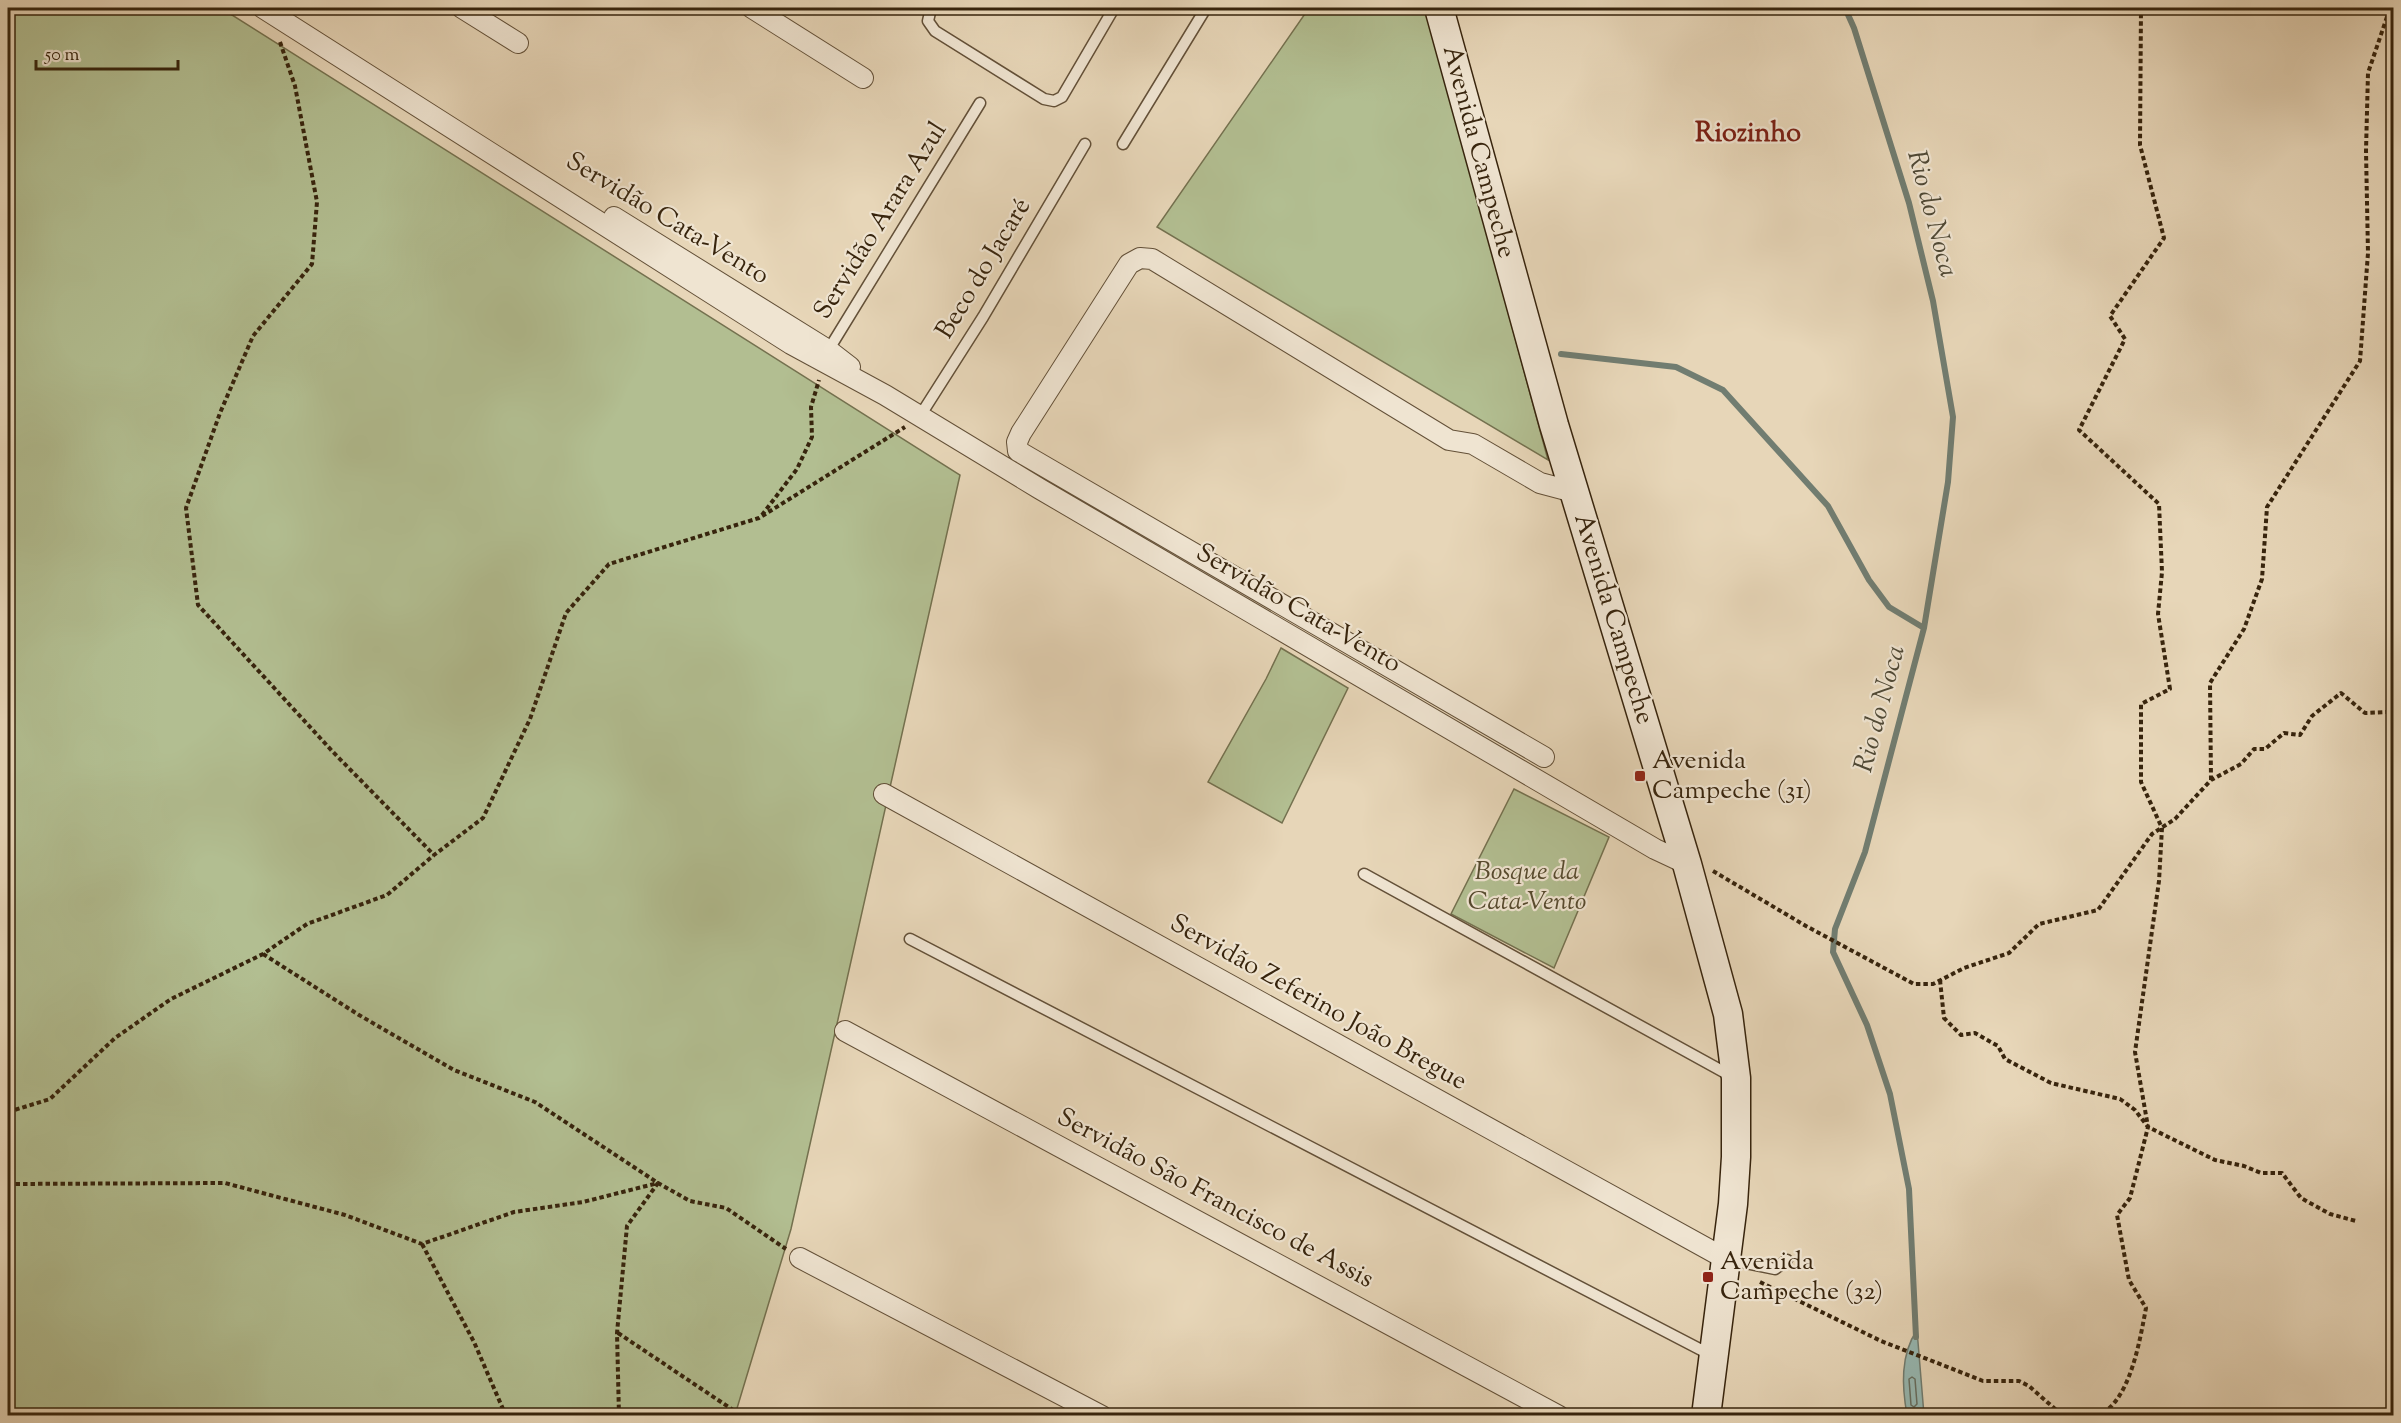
<svg xmlns="http://www.w3.org/2000/svg" width="2401" height="1423" font-family="'Sorts Mill Goudy',serif">
	<rect width="100%" height="100%" fill="#e7d6b8"/>
	<filter id="stains"><feTurbulence type="fractalNoise" baseFrequency=".00333" numOctaves="4"/><feColorMatrix values="0 0 0 0 .2 0 0 0 0 .09 0 0 0 0 .02 0 0 0 .5 -.17"/></filter>
	<radialGradient id="worn" r=".72"><stop offset=".6" stop-color="#630" stop-opacity="0"/><stop offset="1" stop-color="#630" stop-opacity=".3"/></radialGradient>
	<!-- green -->
	<path fill="#b2be91" stroke="#74714f" stroke-width="1.5" d="M8 8H221L960 475 791 1229 735 1415H8Z
		M1309 8H1426L1548 460 1157 227Z
		M1281 648 1348 688 1282 823 1208 782 1266 679Z
		M1514 789 1609 837 1554 968 1451 914Z"/>
	<!-- water -->
	<path fill="#97b9b3" stroke="#717d71" stroke-width="1.5" d="M1917 1330 1924 1415H1907C1902 1387 1900 1355 1917 1330Z"/>
	<g fill="none" stroke-linecap="round" stroke-linejoin="round">
		<!-- shore -->
		<path stroke="#676e60" stroke-width="1.5" d="M1912 1377 1915 1379 1917 1404 1914 1407 1911 1405 1909 1379Z"/>
		<!-- stream -->
		<path stroke="#717d71" stroke-width="6" d="M1845 8 1854 28 1909 203 1933 301 1953 417 1948 482 1924 628 1865 852 1835 929 1833 952 1867 1025 1890 1094 1909 1189 1916 1337
			M1561 354 1676 367 1723 390 1828 506 1869 580 1889 607 1924 628"/>
		<defs>
			<path id="service" d="M931 8 928 21 935 31 1044 99 1054 101 1062 97 1114 8
				M1123 144 1206 8
				M826 354 980 103
				M920 416 983 317 1085 144
				M1364 874 1733 1077
				M910 939 1711 1355
				M1726 1259 1775 1269 1787 1260"/>
			<path id="minor" d="M263 8 791 344 885 395 1040 489 1655 849 1687 864
				M462 8 518 43
				M752 8 863 78
				M614 217 828 350 850 367
				M1544 757 1018 451 1017 442 1021 433 1129 264 1140 258 1152 259 1449 440 1473 444 1540 483 1574 492
				M884 794 1726 1259
				M845 1031 1559 1416
				M800 1258 1102 1416"/>
			<path id="secondary" d="M1439 8 1554 425 1687 864 1728 1014 1736 1078V1157L1733 1204 1706 1416"/>
		</defs>
		<!-- service casing -->
		<use href="#service" stroke="#635038" stroke-width="13"/>
		<!-- minor casing -->
		<use href="#minor" stroke="#635038" stroke-width="22"/>
		<!-- secondary casing -->
		<use href="#secondary" stroke="#37240d" stroke-width="31"/>
		<!-- path -->
		<path stroke="#37240d" stroke-width="4" stroke-dasharray="4.5 3" stroke-linecap="butt" d="M280 42 295 86 317 202 312 264 253 336 220 413 186 508 198 605 333 752 434 855
			M762 515 797 469 812 437 811 407 819 380
			M2211 780 2210 683 2244 629 2262 579 2267 507 2360 361 2368 253 2366 151 2368 73 2390 8
			M1713 871 1806 926 1914 984H1933L1964 968 2009 953 2039 924 2098 910 2152 834 2175 819 2211 780 2241 764 2254 749H2265L2284 733 2300 735 2312 716 2341 693 2365 713 2388 712
			M263 954 359 1015 454 1070 535 1102 658 1183 627 1226 617 1333 619 1416
			M1940 980 1944 1018 1961 1035 1975 1033 1998 1046 2005 1059 2051 1083 2120 1099 2135 1110 2148 1127 2215 1160 2244 1166 2261 1173H2282L2301 1198 2330 1214 2356 1221
			M8 1112 50 1099 115 1038 171 999 263 954 307 924 387 895 434 855 483 818 530 719 566 613 609 564 759 518 905 427
			M8 1184 225 1183 345 1215 422 1244 514 1212 583 1202 658 1183 690 1201 726 1208 786 1249
			M422 1244 474 1342 506 1416
			M1760 1282 1881 1341 1945 1366 1983 1381H2019L2029 1386 2063 1416
			M618 1333 742 1416
			M2096 1416C2130 1405 2140 1339 2146 1308L2129 1280 2117 1215 2130 1198 2148 1127 2135 1052 2159 881 2162 828 2141 782V704L2170 689 2158 614 2162 572 2159 504 2079 430 2125 339 2110 316 2164 238 2140 145 2141 8"/>
		<!-- service -->
		<use href="#service" stroke="#efe4d1" stroke-width="10"/>
		<!-- minor -->
		<use href="#minor" stroke="#efe4d1" stroke-width="20"/>
		<!-- secondary -->
		<use href="#secondary" stroke="#efe4d1" stroke-width="28"/>
	</g>
	<!-- markers -->
	<g fill="#8f2418" stroke="#efe4d1" stroke-width="2">
		<rect x="1634" y="770" width="12" height="12" rx="3"/>
		<rect x="1702" y="1271" width="12" height="12" rx="3"/>
	</g>
	<g text-anchor="middle" dominant-baseline="central" stroke-width="4.5" stroke-linejoin="round" paint-order="stroke">
		<!-- street labels -->
		<g font-size="26" fill="#37240d" stroke="#efe4d1">
			<text transform="translate(1478 152) rotate(75)">Avenida Campeche</text>
			<text transform="translate(667 219) rotate(31)">Servidão Cata-Vento</text>
			<text transform="translate(881 221) rotate(-58)">Servidão Arara Azul</text>
			<text transform="translate(984 269) rotate(-59)">Beco do Jacaré</text>
			<text transform="translate(1298 609) rotate(30)">Servidão Cata-Vento</text>
			<text transform="translate(1613 619) rotate(73)">Avenida Campeche</text>
			<text transform="translate(1318 1003) rotate(29)">Servidão Zeferino João Bregue</text>
			<text transform="translate(1215 1199) rotate(28)">Servidão São Francisco de Assis</text>
		</g>
		<!-- poi labels -->
		<g font-size="26" fill="#37240d" stroke="#efe4d1" text-anchor="start">
			<text x="1652" y="761">Avenida<tspan x="1652" dy="30">Campeche (31)</tspan></text>
			<text x="1720" y="1262">Avenida<tspan x="1720" dy="30">Campeche (32)</tspan></text>
		</g>
		<!-- park labels -->
		<g font-size="26" font-style="italic" fill="#564a2e" stroke="#efe4d1">
			<text x="1527" y="872">Bosque da<tspan x="1527" dy="30">Cata-Vento</tspan></text>
		</g>
		<!-- neighbourhood labels -->
		<g font-size="27" font-weight="bold" fill="#7a1f14" stroke="#efe4d1">
			<text x="1748" y="134">Riozinho</text>
		</g>
		<!-- water labels -->
		<g font-size="27" font-style="italic" fill="#4f4936" stroke="#efe4d1">
			<text transform="translate(1931 214) rotate(75)">Rio do Noca</text>
			<text transform="translate(1881 709) rotate(-75)">Rio do Noca</text>
		</g>
	</g>
	<!-- margin -->
	<rect width="2401" height="1423" fill="none" stroke="#e7d6b8" stroke-width="30"/>
	<rect x="9" y="9" width="2383" height="1405" fill="none" stroke="#37240d" stroke-width="3"/>
	<rect x="15" y="15" width="2371" height="1393" fill="none" stroke="#37240d" stroke-width="1.5"/>
	<!-- scale -->
	<path d="M36 60v9h142v-9" fill="none" stroke="#37240d" stroke-width="3"/>
	<text x="45" y="60" font-size="18" fill="#37240d" stroke="#efe4d1" stroke-width="4.5" paint-order="stroke">50 m</text>
	<rect width="100%" height="100%" filter="url(#stains)"/>
	<rect width="100%" height="100%" fill="url(#worn)"/>
</svg>
